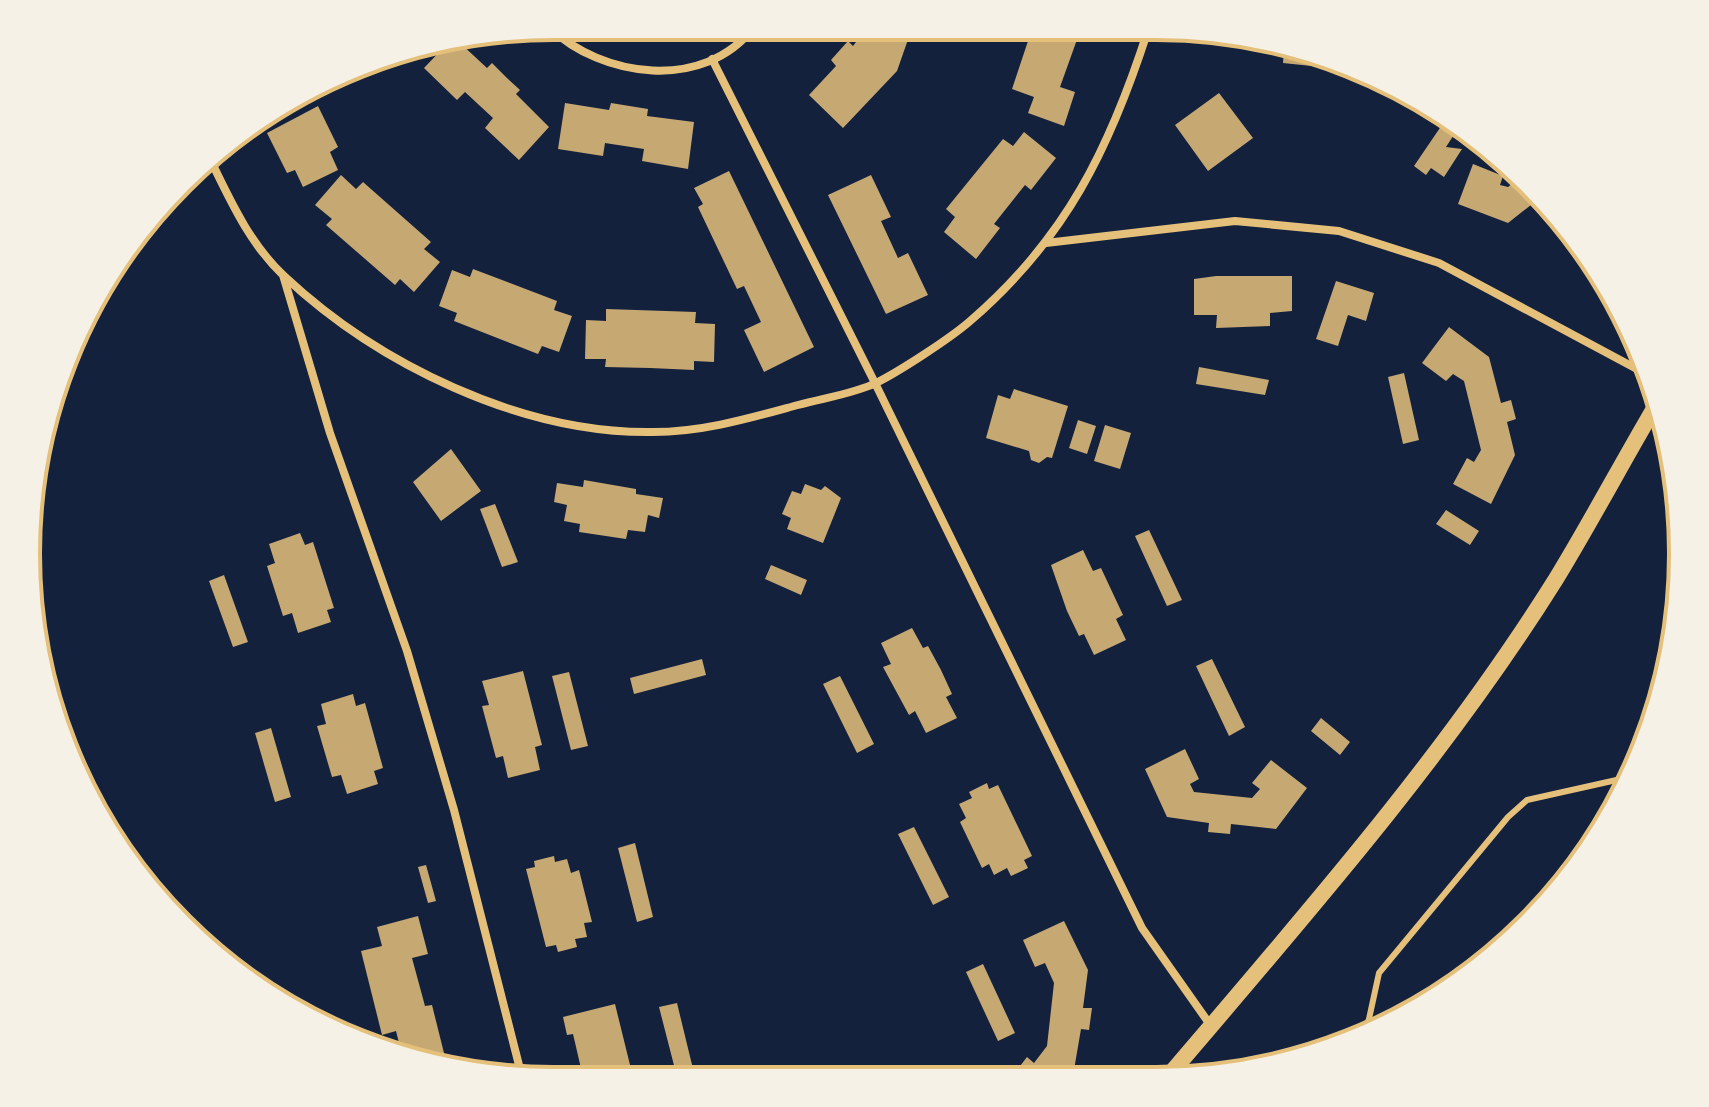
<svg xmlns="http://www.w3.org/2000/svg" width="1709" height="1107" font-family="Arial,sans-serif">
	<rect width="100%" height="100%" fill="#14213d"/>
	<!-- building -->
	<path fill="#c6a872" d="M861 28H912L897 71 843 128 809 95 836 66 831 60 848 41 853 46 856 42Z
		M1032 29 1097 30 1094 39 1079 34 1060 87 1075 92 1064 126 1028 113 1034 97 1012 89Z
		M459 42 487 68 492 63 507 78 520 90 516 94 549 127 519 160 485 128 493 118 465 92 457 100 424 68 447 44Z
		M1284 49 1321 60V67L1283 63Z
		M1219 93 1253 138 1208 171 1175 125Z
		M565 103 609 110 611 103 648 109 647 116 694 122 688 169 642 161 644 149 605 143 603 156 558 149Z
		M318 106 338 147 330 152 338 170 303 187 295 170 287 173 267 133Z
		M1446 119 1459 127 1446 147 1462 149 1444 177 1431 168 1426 175 1414 166Z
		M1024 132 1056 158 1031 190 1025 185 994 224 1000 228 976 259 944 232 955 217 946 209 1003 139 1013 146Z
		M1473 164 1503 176 1500 185 1508 187 1522 176 1541 197 1508 223 1458 204Z
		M729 171 814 347 764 372 744 330 761 322 744 286 737 289 698 207 703 204 694 188Z
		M341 175 356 189 363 182 431 242 424 249 440 262 414 292 400 279 395 285 326 225 332 219 315 205Z
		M871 175 891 217 881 221 898 258 908 253 928 295 886 314 828 195Z
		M473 269 557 301 554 310 572 316 559 352 542 346 538 354 454 321 457 313 439 306 452 270 470 277Z
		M1216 276H1292V311L1270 313V326L1216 328 1217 315H1194V279Z
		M1336 281 1374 293 1366 321 1348 315 1338 346 1316 339Z
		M606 309 696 312 695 323 715 324 714 362 694 361V370L650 368 605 367 606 359H585L586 320 606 321Z
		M1449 327 1489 357 1501 403 1511 400 1516 419 1507 422 1515 455 1491 504 1453 484 1467 458 1474 462 1481 450 1464 381 1453 374 1446 381 1422 363Z
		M1199 367 1269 380 1265 395 1196 384Z
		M1404 373 1419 440 1403 444 1388 377Z
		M1014 389 1068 406 1052 458 1047 457 1039 463 1031 460 1029 451 986 438 998 395 1010 399Z
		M1078 420 1096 426 1087 454 1069 448Z
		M1105 425 1131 433 1120 469 1094 461Z
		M451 449 481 491 441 521 413 482Z
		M584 480 636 489V494L663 498 659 518 648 515 645 532 628 530 626 539 579 532 580 524 564 521 567 505 554 502 557 483 583 487Z
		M805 484 821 490 825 486 841 498 823 543 787 529 791 518 782 514 792 491 801 494Z
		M495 504 518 562 502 567 480 509Z
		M1446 510 1479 531 1470 545 1436 524Z
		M1149 530 1182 600 1167 606 1135 536Z
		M300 533 305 545 313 542 334 608 327 610 331 622 298 633 292 613 283 616 267 566 275 563 269 544Z
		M1083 550 1093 571 1101 568 1123 615 1116 619 1126 640 1094 655 1084 634 1079 636 1067 611 1051 565Z
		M771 565 807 580 801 595 765 579Z
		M224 575 248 642 233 647 209 581Z
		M912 628 923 648 928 646 941 670 952 694 946 697 957 718 926 733 915 711 909 715 883 667 891 664 881 643Z
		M702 659 706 675 634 694 630 678Z
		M1212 659 1245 727 1229 736 1196 666Z
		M523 671 542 745 535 747 540 770 508 778 503 756 496 758 482 706 489 705 482 681Z
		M569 672 588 746 571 750 552 676Z
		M840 676 874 744 857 753 823 684Z
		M353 694 356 706 365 703 383 768 374 771 378 784 347 794 341 775 332 777 317 726 326 724 321 704Z
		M1321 718 1350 742 1340 755 1311 731Z
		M271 728 291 797 275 802 255 733Z
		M1185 749 1199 779 1190 784 1194 792 1252 798 1260 789 1252 783 1271 760 1307 788 1276 829 1231 824 1230 834 1208 832 1209 823 1167 817 1145 769Z
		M987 783 989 789 998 785 1032 856 1024 860 1028 868 1011 876 1007 868 994 875 989 864 982 868 960 822 966 818 959 804 972 798 969 792Z
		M914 827 949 897 933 905 898 834Z
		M635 843 653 917 637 922 618 848Z
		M554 856 555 862 567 859 571 873 579 870 592 922 584 923 587 937 575 939 577 947 558 952 556 945 546 947 526 869 535 867 534 861Z
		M426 865 436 901 428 903 418 867Z
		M418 916 428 954 412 958 425 1006 432 1005 447 1065 401 1051 396 1031 382 1035 361 951 382 946 377 927Z
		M1064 921 1088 970 1083 1008H1092L1089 1030 1081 1029 1074 1070 1067 1079H1010L1027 1057 1034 1063 1047 1046 1054 983 1045 963 1035 967 1023 940Z
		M983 964 1015 1033 998 1041 966 972Z
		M677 1003 695 1077H677L659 1007Z
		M615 1004 633 1077H583L573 1034 567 1035 563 1017Z"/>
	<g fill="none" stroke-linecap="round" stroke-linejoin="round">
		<!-- path -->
		<path stroke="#e5c07b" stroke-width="5" d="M251 124 406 50"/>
		<!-- service -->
		<path stroke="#e5c07b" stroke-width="6" d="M1372 1033 1369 1019 1379 973 1508 817 1527 800 1630 777
			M1362 1037 1369 1019"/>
		<!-- minor -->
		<path stroke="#e5c07b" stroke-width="8" d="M549 27C602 78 704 92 754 27
			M712 59 875 383 1142 928 1211 1026
			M211 161C231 202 250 244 284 276 378 364 521 434 653 432 703 432 750 418 798 405 823 398 853 394 876 383 900 371 949 339 969 322 1066 239 1110 148 1148 30
			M1046 243 1235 221 1339 231 1439 263 1650 376
			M283 275 330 433 407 651 454 810 522 1077"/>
		<!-- secondary -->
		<path stroke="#e5c07b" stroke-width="16" d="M1165 1080C1302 919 1444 758 1556 579 1592 520 1624 459 1659 400"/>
	</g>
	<!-- crop -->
	<path d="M0 0H1709V1107H0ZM553 40H1156A513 513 0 0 1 1669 553V554A513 513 0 0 1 1156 1067H553A513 513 0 0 1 40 554V553A513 513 0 0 1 553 40Z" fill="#f6f1e7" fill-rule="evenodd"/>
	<path fill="none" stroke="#e5c07b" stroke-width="4" d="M553 40H1156A513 513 0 0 1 1669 553V554A513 513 0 0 1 1156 1067H553A513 513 0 0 1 40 554V553A513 513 0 0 1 553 40Z"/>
</svg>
